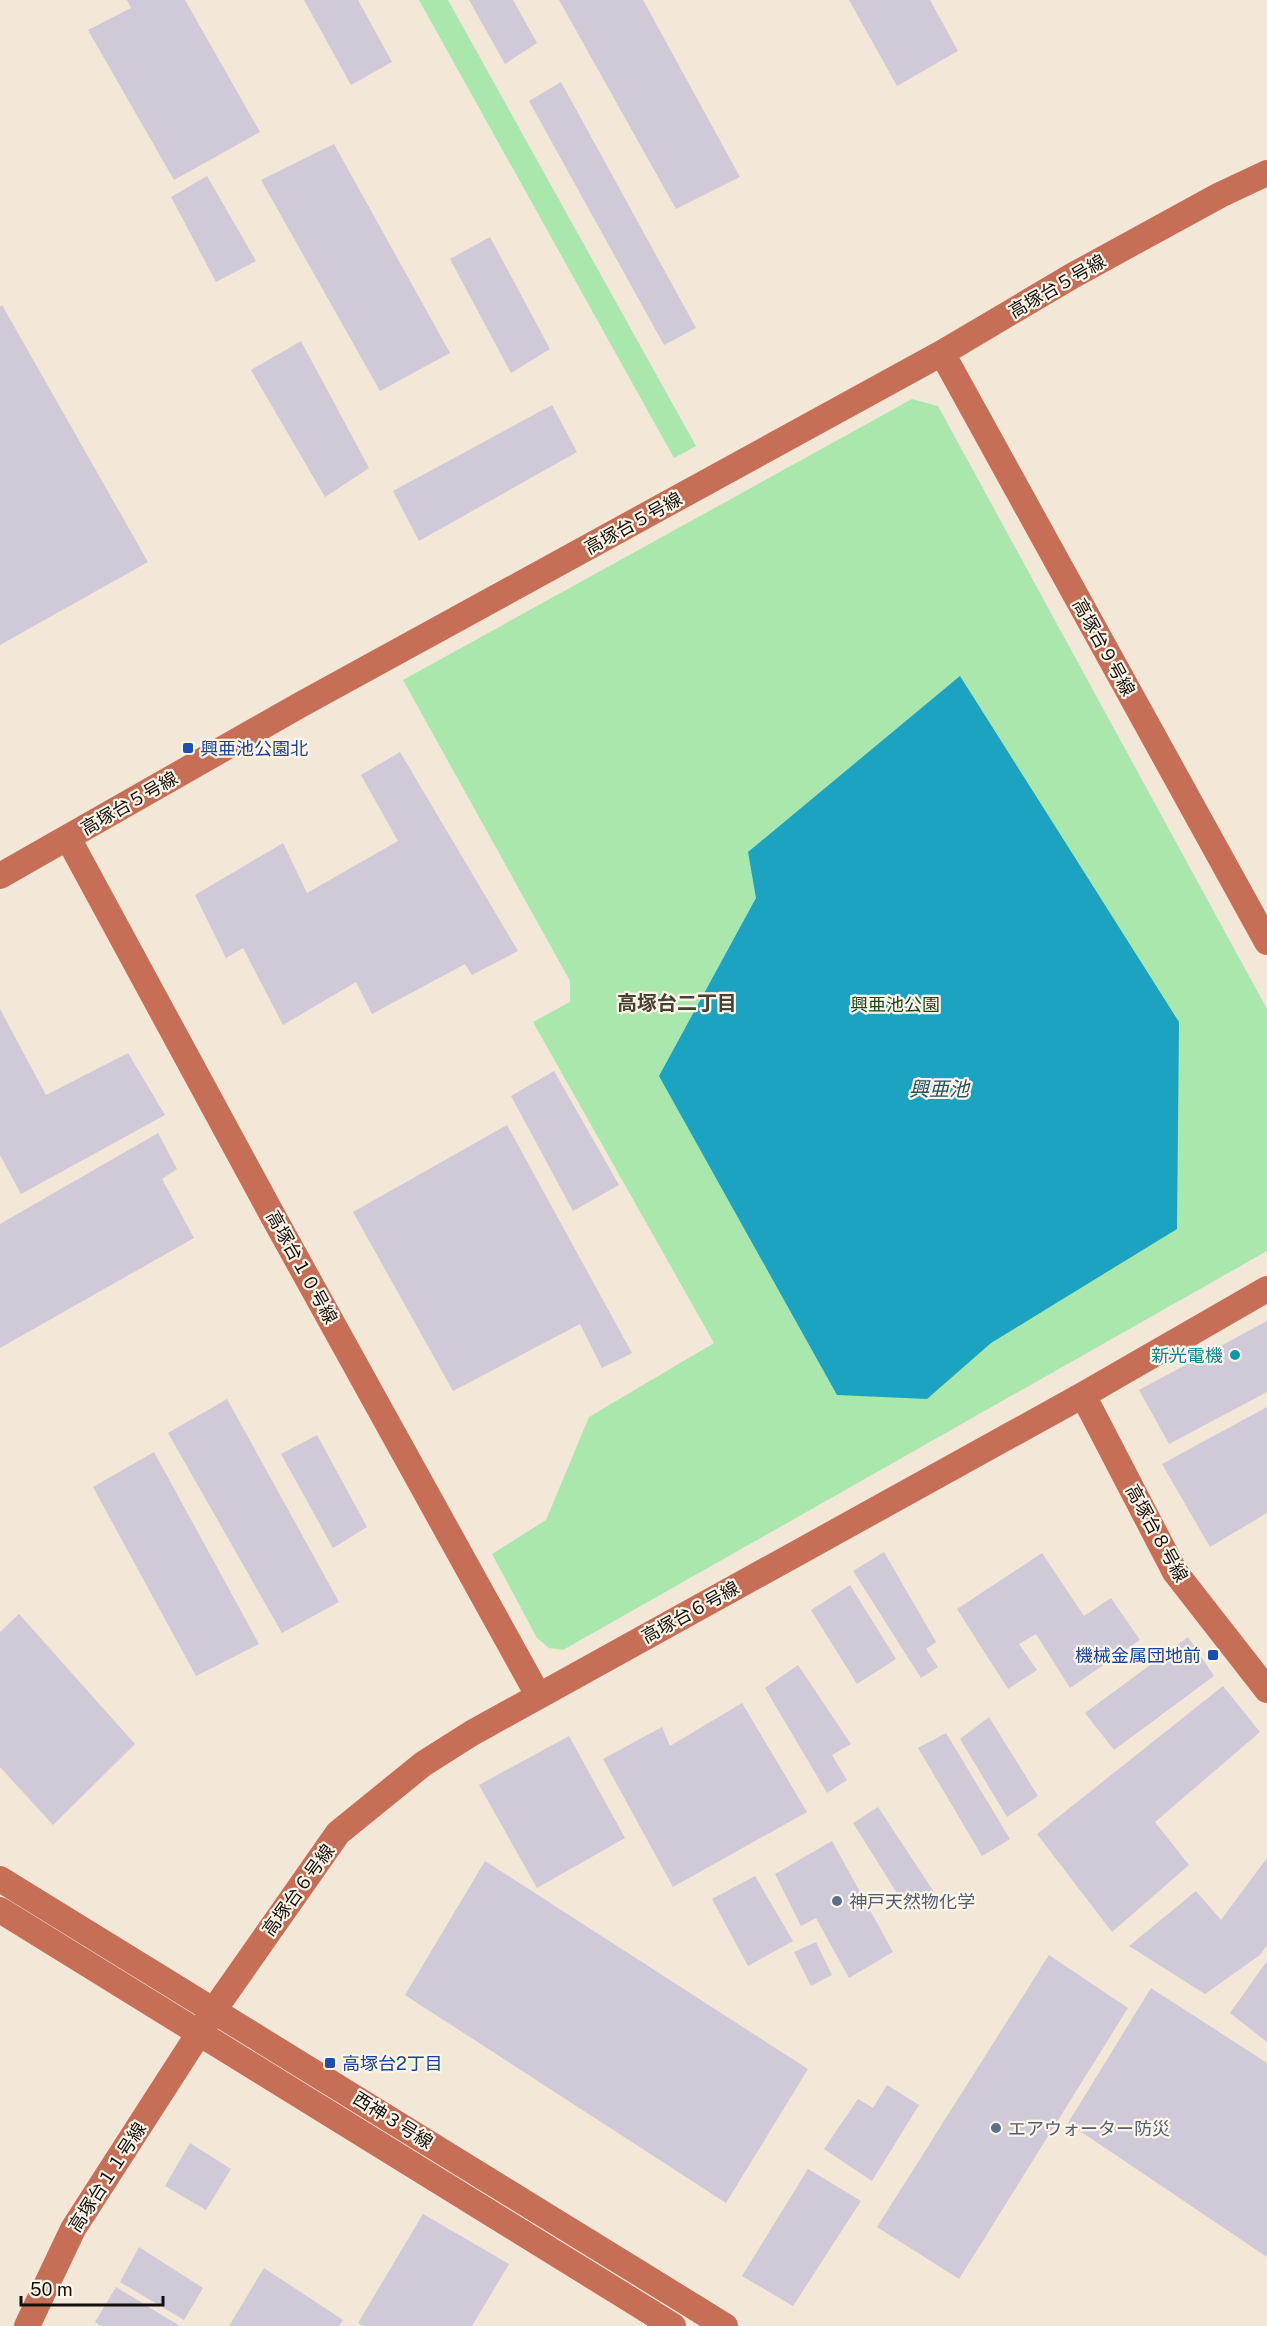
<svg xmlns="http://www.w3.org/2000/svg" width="1267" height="2326" font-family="'Public Sans','Noto Sans JP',sans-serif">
	<rect width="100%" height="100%" fill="#f3e7d8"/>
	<!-- green -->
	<path fill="#aae7ac" d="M419 0H448L696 446 674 458Z
		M912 399 938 406 1267 1009V1251L563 1650 549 1648 537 1638 492 1554 546 1520 589 1417 714 1343 533 1022 570 1002V981L403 680Z"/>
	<!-- water -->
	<path fill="#1ba3c1" d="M960 676 1179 1022 1177 1229 991 1343 927 1399 837 1395 659 1076 756 898 748 852Z"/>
	<!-- building -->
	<path fill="#d0c9d8" d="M127 0H185L260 132 174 180 88 30 131 8Z
		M304 0H358L392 62 351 85Z
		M469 0H513L537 43 505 64Z
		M559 0H643L740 177 676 209Z
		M849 0H930L958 51 897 86Z
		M561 82 696 328 664 345 529 101Z
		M334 144 450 353 380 391 261 180Z
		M207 176 256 261 216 282 171 197Z
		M490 237 550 349 511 373 450 259Z
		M2 305 148 562 0 645V307Z
		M301 341 369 468 325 497 251 370Z
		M552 405 577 452 419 541 393 491Z
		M400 752 518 951 472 975 465 964 372 1014 356 982 283 1025 243 948 226 958 195 895 283 843 307 893 398 841 361 775Z
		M0 1009 46 1095 128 1053 165 1115 21 1194 0 1155Z
		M554 1071 619 1185 573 1211 511 1096Z
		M507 1125 632 1353 602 1368 580 1324 453 1391 353 1212Z
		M158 1133 177 1169 162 1179 194 1238 0 1348V1224Z
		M1267 1321V1392L1169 1444 1139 1390Z
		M227 1399 339 1602 282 1633 168 1433Z
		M1267 1407V1513L1210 1547 1162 1464Z
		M317 1435 367 1527 333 1548 281 1454Z
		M154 1452 259 1644 196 1676 93 1487Z
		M884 1552 936 1642 926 1649 938 1667 921 1678 853 1571Z
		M1042 1553 1084 1616 1111 1598 1140 1640 1070 1688 1036 1634 1019 1644 1037 1670 1008 1689 957 1609Z
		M850 1585 896 1659 857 1684 811 1610Z
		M19 1614 135 1744 53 1825 0 1767V1632Z
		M1188 1637 1214 1676 1114 1750 1085 1713Z
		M798 1665 851 1744 832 1755 847 1780 827 1793 765 1688Z
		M1223 1686 1260 1732 1155 1822 1189 1865 1112 1932 1037 1834Z
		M742 1703 807 1812 673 1887 603 1759 662 1727 670 1746Z
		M989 1717 1038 1796 1007 1817 960 1739Z
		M946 1733 1010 1839 982 1856 918 1748Z
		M569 1736 625 1838 537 1888 479 1785Z
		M878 1807 934 1892 907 1909 853 1823Z
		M832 1841 893 1952 849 1978 816 1918 801 1926 775 1874Z
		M1267 1858V1945L1260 1955 1205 1994 1129 1946 1196 1891 1221 1920Z
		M485 1861 808 2069 726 2203 405 1995Z
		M755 1876 793 1941 748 1966 712 1899Z
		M816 1942 832 1975 811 1986 794 1952Z
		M1049 1955 1128 2008 959 2279 877 2227Z
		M1267 1961V2042L1230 2013Z
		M1151 1988 1267 2063V2257L1068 2123Z
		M887 2085 919 2105 872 2181 824 2149 858 2099 873 2108Z
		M190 2143 231 2169 206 2210 165 2186Z
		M808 2169 861 2201 793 2306 742 2276Z
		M423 2214 509 2264 472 2326H363L358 2323Z
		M139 2247 203 2288 184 2320 120 2282Z
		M264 2268 343 2320 339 2326H229Z
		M116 2287 180 2326H101L95 2322Z"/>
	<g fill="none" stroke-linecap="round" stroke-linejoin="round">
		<!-- secondary -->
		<path stroke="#c76e57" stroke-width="26" d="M942 353 1267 942
			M68 838 274 1218 538 1695
			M0 876 300 705 942 353 1072 276 1220 195 1267 173
			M1083 1395 1175 1572 1267 1690
			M0 1879 725 2326
			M0 1910 673 2326
			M27 2326 73 2229 214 2010 338 1833 423 1764 472 1733 1083 1395 1267 1289"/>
	</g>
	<!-- markers -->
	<g fill="#1a4fb4" stroke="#fef5e9" stroke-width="2">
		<rect x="182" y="742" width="12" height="12" rx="3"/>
		<rect x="1207" y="1649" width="12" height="12" rx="3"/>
		<rect x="324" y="2057" width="12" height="12" rx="3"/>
	</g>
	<circle fill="#0f9aa8" stroke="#fef5e9" stroke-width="2" cx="1235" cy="1355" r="6"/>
	<g fill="#5c6f8a" stroke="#fef5e9" stroke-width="2">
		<circle cx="837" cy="1901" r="6"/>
		<circle cx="996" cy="2128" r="6"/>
	</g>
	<g text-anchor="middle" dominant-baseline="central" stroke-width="4.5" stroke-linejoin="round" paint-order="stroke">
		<!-- street labels -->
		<g font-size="18" fill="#130f0a" stroke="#fef5e9">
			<text transform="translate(1057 286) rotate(-30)">高塚台５号線</text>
			<text transform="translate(633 523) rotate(-29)">高塚台５号線</text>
			<text transform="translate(1104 647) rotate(61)">高塚台９号線</text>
			<text transform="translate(129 803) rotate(-30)">高塚台５号線</text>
			<text transform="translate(302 1267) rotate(61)">高塚台１０号線</text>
			<text transform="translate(1157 1533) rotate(61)">高塚台８号線</text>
			<text transform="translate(690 1612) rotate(-29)">高塚台６号線</text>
			<text transform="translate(298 1890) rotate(-54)">高塚台６号線</text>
			<text transform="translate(393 2120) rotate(32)">西神３号線</text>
			<text transform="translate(107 2177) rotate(-57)">高塚台１１号線</text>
		</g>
		<!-- transit labels -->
		<g font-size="18" fill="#164399" stroke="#fef5e9" text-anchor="start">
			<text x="200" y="748">興亜池公園北</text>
			<text x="1201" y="1655" text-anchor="end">機械金属団地前</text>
			<text x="342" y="2063">高塚台2丁目</text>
		</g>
		<!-- park labels -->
		<g font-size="18" fill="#19481e" stroke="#fef5e9">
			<text x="895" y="1004">興亜池公園</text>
		</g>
		<!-- culture labels -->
		<g font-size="18" fill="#0d838f" stroke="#fef5e9" text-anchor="end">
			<text x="1223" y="1355">新光電機</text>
		</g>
		<!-- service labels -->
		<g font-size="18" fill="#4e5e75" stroke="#fef5e9" text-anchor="start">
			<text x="849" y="1901">神戸天然物化学</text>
			<text x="1008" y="2128">エアウォーター防災</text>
		</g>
		<!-- neighbourhood labels -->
		<g font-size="20" font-weight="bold" fill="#494034" stroke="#fef5e9">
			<text x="677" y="1003">高塚台二丁目</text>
		</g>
		<!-- water labels -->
		<g font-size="20" font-style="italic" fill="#225461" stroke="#fef5e9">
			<text x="939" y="1089">興亜池</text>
		</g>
	</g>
	<!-- scale -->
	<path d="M21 2296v9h142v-9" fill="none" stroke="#130f0a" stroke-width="3"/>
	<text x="30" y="2296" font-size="18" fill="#130f0a" stroke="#fef5e9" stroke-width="4.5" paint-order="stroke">50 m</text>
</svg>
